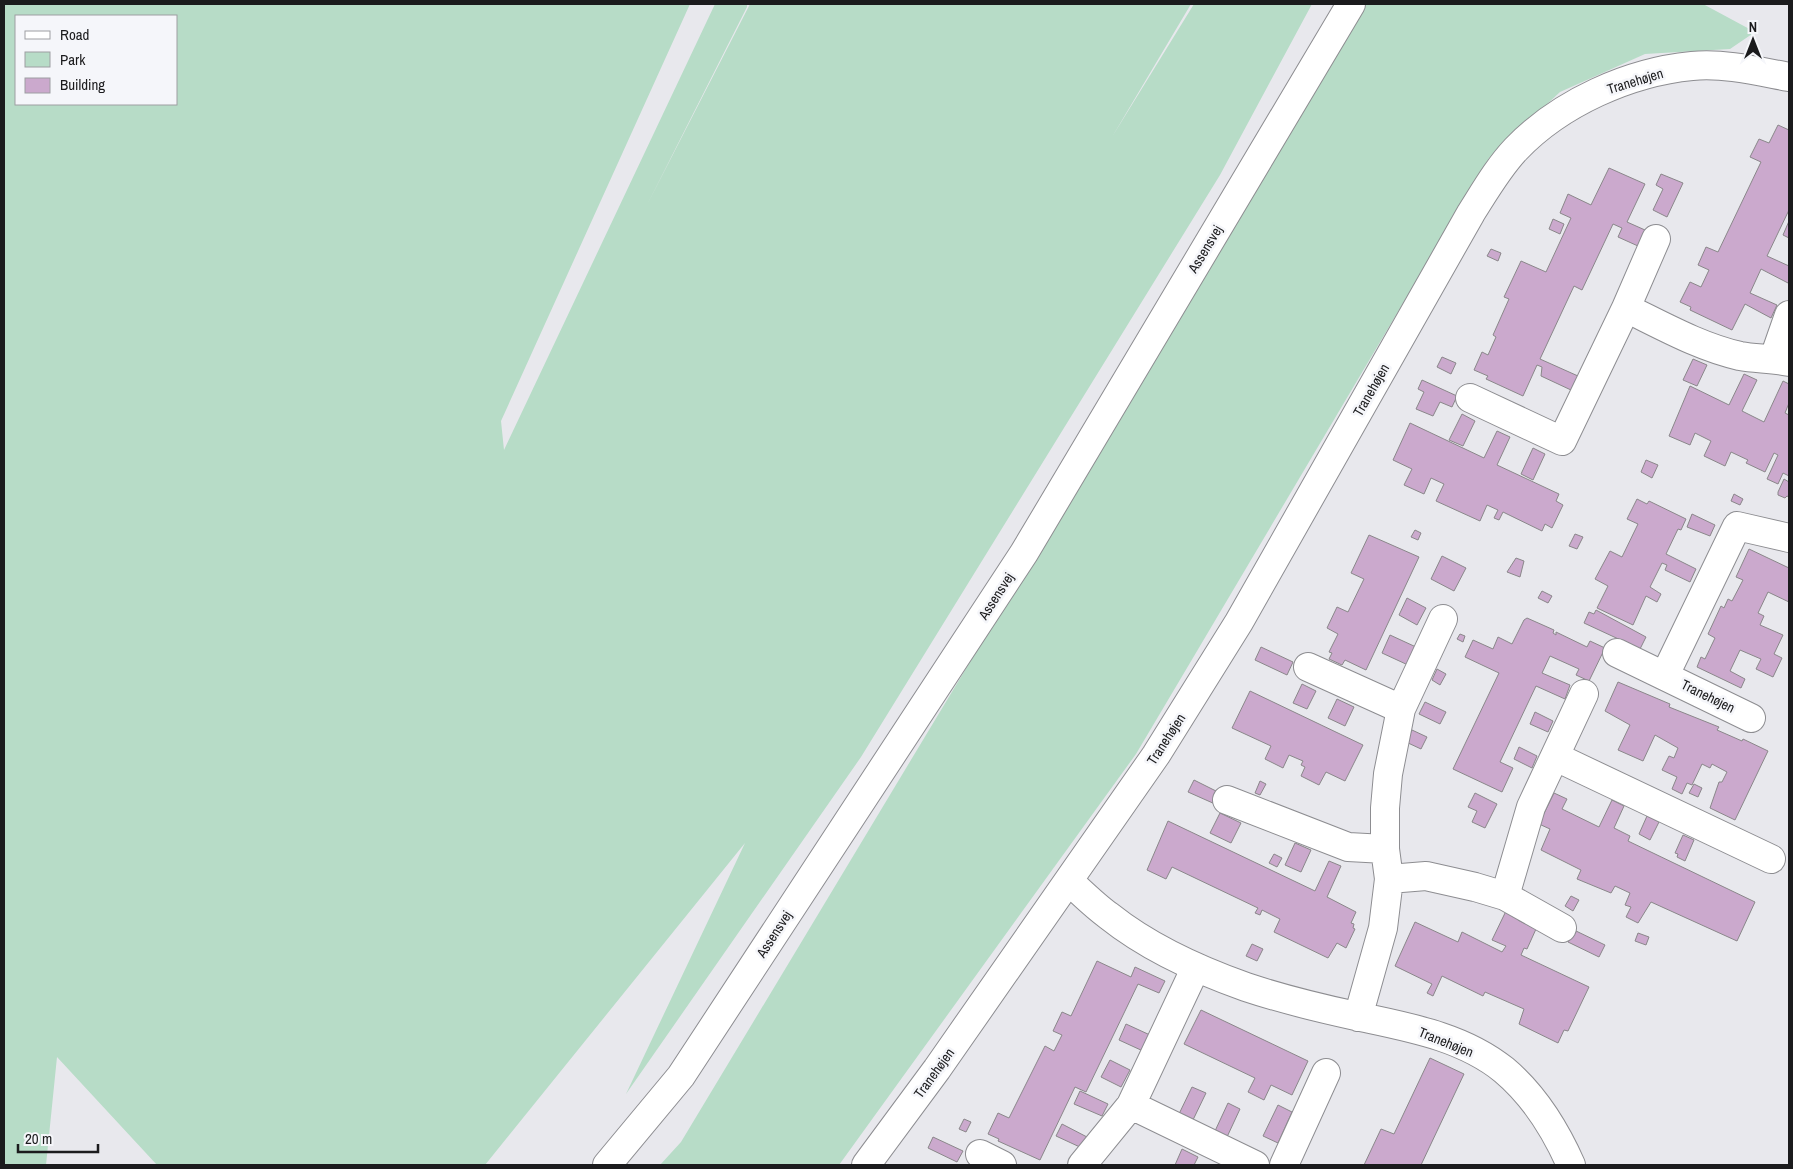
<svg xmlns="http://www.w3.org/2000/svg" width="1793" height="1169" font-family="'Archivo Narrow',sans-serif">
	<rect width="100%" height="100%" fill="#e8e8ed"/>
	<!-- green -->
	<path fill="#b7dcc7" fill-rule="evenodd" d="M4 4H690L501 421 504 450 715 4H747V7L647 205 750 4H1191L1112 137 1194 4H1312L1220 175 861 757 626 1094 745 843 485 1165H157L57 1057 46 1165H4ZM16 16H176V104H16Z
		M1366 4H1703L1755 32 1730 49 1645 54 1560 92 1489 158 1136 754 839 1165H660L681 1142Z"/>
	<!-- building -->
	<path fill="#cba9cd" stroke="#8a878a" d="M1778 125 1789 130V210L1767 256 1789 266V280L1788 283 1761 269 1750 293 1777 305 1771 318 1745 304 1732 330 1690 310 1691 307 1680 302 1690 282 1701 287 1709 270 1698 265 1706 247 1718 252 1761 162 1750 157 1759 139 1769 143Z
		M1609 168 1645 184 1627 222 1645 230 1638 246 1618 237 1622 228 1613 224 1582 290 1574 286 1540 359 1578 376 1571 390 1541 376 1542 367 1537 365 1523 396 1486 379 1488 376 1474 370 1482 352 1488 355 1496 337 1493 335 1509 299 1504 297 1521 261 1546 272 1571 218 1560 213 1568 194 1591 205Z
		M1661 174 1683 183 1667 217 1653 210 1663 189 1656 185Z
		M1553 219 1564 224 1560 234 1549 229Z
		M1789 221V238L1783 235Z
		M1491 249 1501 253 1498 261 1487 256Z
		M1442 357 1456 363 1451 374 1437 367Z
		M1693 359 1707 365 1697 386 1683 380Z
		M1744 374 1757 380 1742 411 1764 422 1783 381 1789 384V403L1785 413 1789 415V476L1783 473 1778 484 1767 479 1778 455 1774 453 1765 472 1746 463 1748 460 1731 452 1725 466 1704 456 1711 441 1695 433 1690 445 1669 436 1690 386 1729 405Z
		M1422 380 1457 396 1452 407 1440 402 1433 416 1416 409 1424 392 1418 389Z
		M1462 414 1475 421 1463 446 1449 440Z
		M1410 423 1484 458 1497 431 1510 437 1497 465 1559 494 1556 501 1563 505 1552 528 1545 524 1542 531 1503 512 1499 520 1494 518 1498 510 1487 505 1480 521 1436 501 1444 484 1431 478 1424 494 1404 485 1412 469 1393 460Z
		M1533 448 1545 454 1533 480 1521 474Z
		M1646 460 1658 465 1652 478 1641 472Z
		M1784 479 1789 482V497L1787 496 1785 498 1778 495V492Z
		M1734 494 1743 499 1740 505 1731 501Z
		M1637 499 1647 504 1649 501 1686 519 1681 530 1678 529 1666 554 1696 569 1690 582 1665 570 1667 565 1662 563 1650 587 1661 594 1657 602 1646 596 1633 625 1597 608 1608 586 1595 579 1610 551 1622 557 1638 524 1627 519Z
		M1692 514 1715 525 1710 536 1687 527Z
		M1415 530 1421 533 1418 540 1411 537Z
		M1575 534 1583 537 1577 549 1569 546Z
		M1369 535 1419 557 1366 670 1345 660 1342 665 1329 659 1332 653 1329 652 1338 634 1327 628 1337 607 1348 612 1364 579 1351 573Z
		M1749 549 1789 568V602L1768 592 1758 613 1764 616 1760 625 1783 635 1774 654 1782 658 1773 677 1756 669 1761 659 1740 650 1730 671 1745 679 1741 688 1697 667 1701 657 1705 659 1715 638 1708 634 1721 606 1724 608 1728 599 1732 601 1743 580 1736 577Z
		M1442 556 1466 568 1454 591 1431 579Z
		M1516 558 1524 561 1520 577 1507 572Z
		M1542 591 1552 596 1548 603 1538 598Z
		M1407 598 1426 608 1417 625 1399 615Z
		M1596 610 1646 637 1640 649 1584 623 1589 612 1594 614Z
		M1527 618 1554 630 1553 633 1556 635V632L1587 647 1590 641 1605 648 1589 681 1576 675 1579 669 1550 656 1542 673 1570 685 1565 699 1536 686 1500 762 1513 768 1502 792 1453 769 1499 673 1465 657 1473 640 1493 649 1498 637 1512 644 1524 620Z
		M1460 634 1465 636 1463 642 1457 639Z
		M1390 635 1416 647 1408 665 1382 653Z
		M1261 647 1293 662 1287 675 1255 660Z
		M1437 669 1446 674 1440 685 1432 680Z
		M1618 682 1670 704 1669 707 1719 727 1717 730 1742 741 1743 739 1768 751 1735 820 1710 808 1719 782H1722L1727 772 1712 764 1710 768 1702 764 1692 785 1687 783 1682 794 1672 789 1677 777 1662 770 1669 756 1674 758 1678 748 1655 735 1643 761 1618 750 1630 725 1605 711Z
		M1302 684 1316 691 1307 709 1293 703Z
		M1250 691 1363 745 1345 781 1326 772 1319 785 1301 776 1305 767 1301 765 1303 761 1289 755 1283 768 1265 759 1271 746 1232 728Z
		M1337 699 1354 707 1345 726 1328 718Z
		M1425 702 1446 712 1440 724 1419 714Z
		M1535 712 1553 721 1548 732 1530 724Z
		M1412 730 1427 737 1421 749 1406 742Z
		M1519 747 1537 756 1532 768 1514 759Z
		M1194 780 1220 793 1215 804 1188 792Z
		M1260 781 1266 784 1260 795 1255 793Z
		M1694 784 1702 788 1698 797 1689 793Z
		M1475 793 1497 804 1485 828 1472 822 1477 811 1468 807Z
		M1554 793 1567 799 1562 809 1599 827 1612 800 1624 806 1614 828 1630 836 1628 841 1755 902 1737 941 1651 902 1638 923 1626 917 1631 907 1625 905 1630 893 1615 886 1611 893 1577 879 1581 870 1541 850 1550 829 1539 824Z
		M1220 813 1241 823 1231 843 1210 833Z
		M1647 816 1659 822 1650 840 1639 834Z
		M1168 821 1315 891 1329 861 1341 866 1327 897 1356 912 1351 923 1354 924 1353 928 1355 929 1346 948 1337 943 1328 958 1274 932 1280 919 1262 910 1260 915 1255 913 1258 908 1172 867 1166 879 1147 870Z
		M1683 835 1694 840 1685 861 1677 857 1678 854 1675 853Z
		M1295 843 1311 850 1301 872 1285 865Z
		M1274 854 1282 858 1277 867 1269 863Z
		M1571 896 1579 900 1573 911 1565 906Z
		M1506 911 1519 917 1518 920 1536 929 1527 949 1524 948 1521 955 1589 987 1568 1031 1564 1030 1558 1043 1519 1024 1524 1009 1485 992 1483 996 1442 976 1433 996 1427 993 1432 984 1395 966 1415 922 1458 942 1462 932 1502 952 1506 946 1492 940Z
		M1574 930 1605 945 1599 957 1568 942Z
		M1638 933 1649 937 1646 945 1635 941Z
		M1252 944 1263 949 1257 961 1246 956Z
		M1097 961 1131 977 1135 967 1165 981 1159 993 1138 984 1086 1092 1075 1087 1040 1160 998 1141 999 1139 988 1134 998 1113 1009 1118 1045 1046 1054 1051 1062 1035 1053 1031 1062 1012 1071 1016Z
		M1201 1010 1308 1061 1292 1095 1271 1085 1264 1100 1248 1092 1255 1078 1184 1044Z
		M1126 1024 1150 1035 1143 1051 1119 1040Z
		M1430 1058 1464 1074 1421 1165H1364L1381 1129 1394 1134Z
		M1110 1060 1130 1070 1121 1087 1101 1077Z
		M1192 1087 1206 1093 1192 1122 1178 1116Z
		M1080 1091 1108 1104 1102 1116 1074 1104Z
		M1228 1103 1240 1109 1227 1137 1215 1131Z
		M1278 1105 1292 1112 1278 1143 1263 1136Z
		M964 1119 971 1122 966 1132 959 1129Z
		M1062 1124 1087 1137 1082 1148 1056 1136Z
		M933 1137 963 1151 957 1162 928 1148Z
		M1182 1149 1198 1157 1194 1165H1175Z"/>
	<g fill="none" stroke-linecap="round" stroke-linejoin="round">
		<defs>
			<path id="street" d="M1626 308C1663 326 1700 347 1740 356 1756 359 1773 358 1789 362
				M1774 358 1789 315
				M1470 398 1562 441 1626 308 1656 239
				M1617 653 1751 718
				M1308 667 1401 709
				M1665 675 1737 526 1789 538
				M1556 757 1771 859
				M1227 800 1348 847 1385 849
				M1389 879 1426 876 1475 887 1505 896 1562 928
				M1069 881C1082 893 1095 906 1109 916 1149 948 1198 970 1246 987 1282 999 1319 1008 1356 1016 1407 1027 1462 1036 1504 1070 1535 1096 1555 1129 1571 1165
				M1505 896 1531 807 1584 694
				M1358 1017 1383 928 1389 879 1385 849V808L1388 774 1401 709 1443 619
				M1131 1105 1255 1165
				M980 1154 1002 1165
				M866 1165 937 1069 1156 755 1239 622 1471 213C1485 191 1498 168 1516 149 1560 103 1629 72 1692 66 1725 63 1757 71 1789 77
				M1082 1165 1131 1105 1196 967
				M1284 1165 1326 1073"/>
			<path id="secondary" d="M607 1165 681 1076 1024 553 1351 4"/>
		</defs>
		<!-- street casing -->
		<use href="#street" stroke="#8d8d91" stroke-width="30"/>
		<!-- secondary casing -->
		<use href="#secondary" stroke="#8d8d91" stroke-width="30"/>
		<!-- street -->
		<use href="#street" stroke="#fff" stroke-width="28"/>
		<!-- secondary -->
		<use href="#secondary" stroke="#fff" stroke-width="28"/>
	</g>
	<g text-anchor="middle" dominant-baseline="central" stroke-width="5" stroke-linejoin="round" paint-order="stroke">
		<!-- street labels -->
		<g font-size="14" fill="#1b1b1d" stroke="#f5f6fa">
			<text transform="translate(1635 81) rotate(-17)">Tranehøjen</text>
			<text transform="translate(1205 249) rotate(-59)">Assensvej</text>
			<text transform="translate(1371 390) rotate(-60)">Tranehøjen</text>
			<text transform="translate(996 596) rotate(-57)">Assensvej</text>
			<text transform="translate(1708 696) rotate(26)">Tranehøjen</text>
			<text transform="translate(1166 739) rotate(-57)">Tranehøjen</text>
			<text transform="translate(774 934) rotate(-57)">Assensvej</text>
			<text transform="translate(1446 1042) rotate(22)">Tranehøjen</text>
			<text transform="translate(934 1073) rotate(-54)">Tranehøjen</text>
		</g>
	</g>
	<!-- border -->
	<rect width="1793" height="1169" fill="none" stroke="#1b1b1d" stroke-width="10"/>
	<!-- legend -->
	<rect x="15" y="15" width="162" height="90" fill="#f5f6fa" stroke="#9e9ea2"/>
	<rect x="25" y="31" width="25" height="8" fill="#ffffff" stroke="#9e9ea2"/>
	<text x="60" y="40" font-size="15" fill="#1b1b1d">Road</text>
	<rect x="25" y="52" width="25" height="15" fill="#b7dcc7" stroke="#9e9ea2"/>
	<text x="60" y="65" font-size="15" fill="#1b1b1d">Park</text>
	<rect x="25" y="78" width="25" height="15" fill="#cba9cd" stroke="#9e9ea2"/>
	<text x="60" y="90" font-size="15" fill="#1b1b1d">Building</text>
	<!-- north arrow -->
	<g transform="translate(1753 40)" stroke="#f5f6fa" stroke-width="4" paint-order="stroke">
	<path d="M0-4L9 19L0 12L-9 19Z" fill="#1b1b1d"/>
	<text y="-8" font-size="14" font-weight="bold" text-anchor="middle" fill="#1b1b1d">N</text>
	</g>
	<!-- scale -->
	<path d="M18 1144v8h80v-8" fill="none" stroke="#1b1b1d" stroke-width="2.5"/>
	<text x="25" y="1144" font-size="15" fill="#1b1b1d" stroke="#f5f6fa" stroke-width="4" paint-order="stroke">20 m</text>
</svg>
